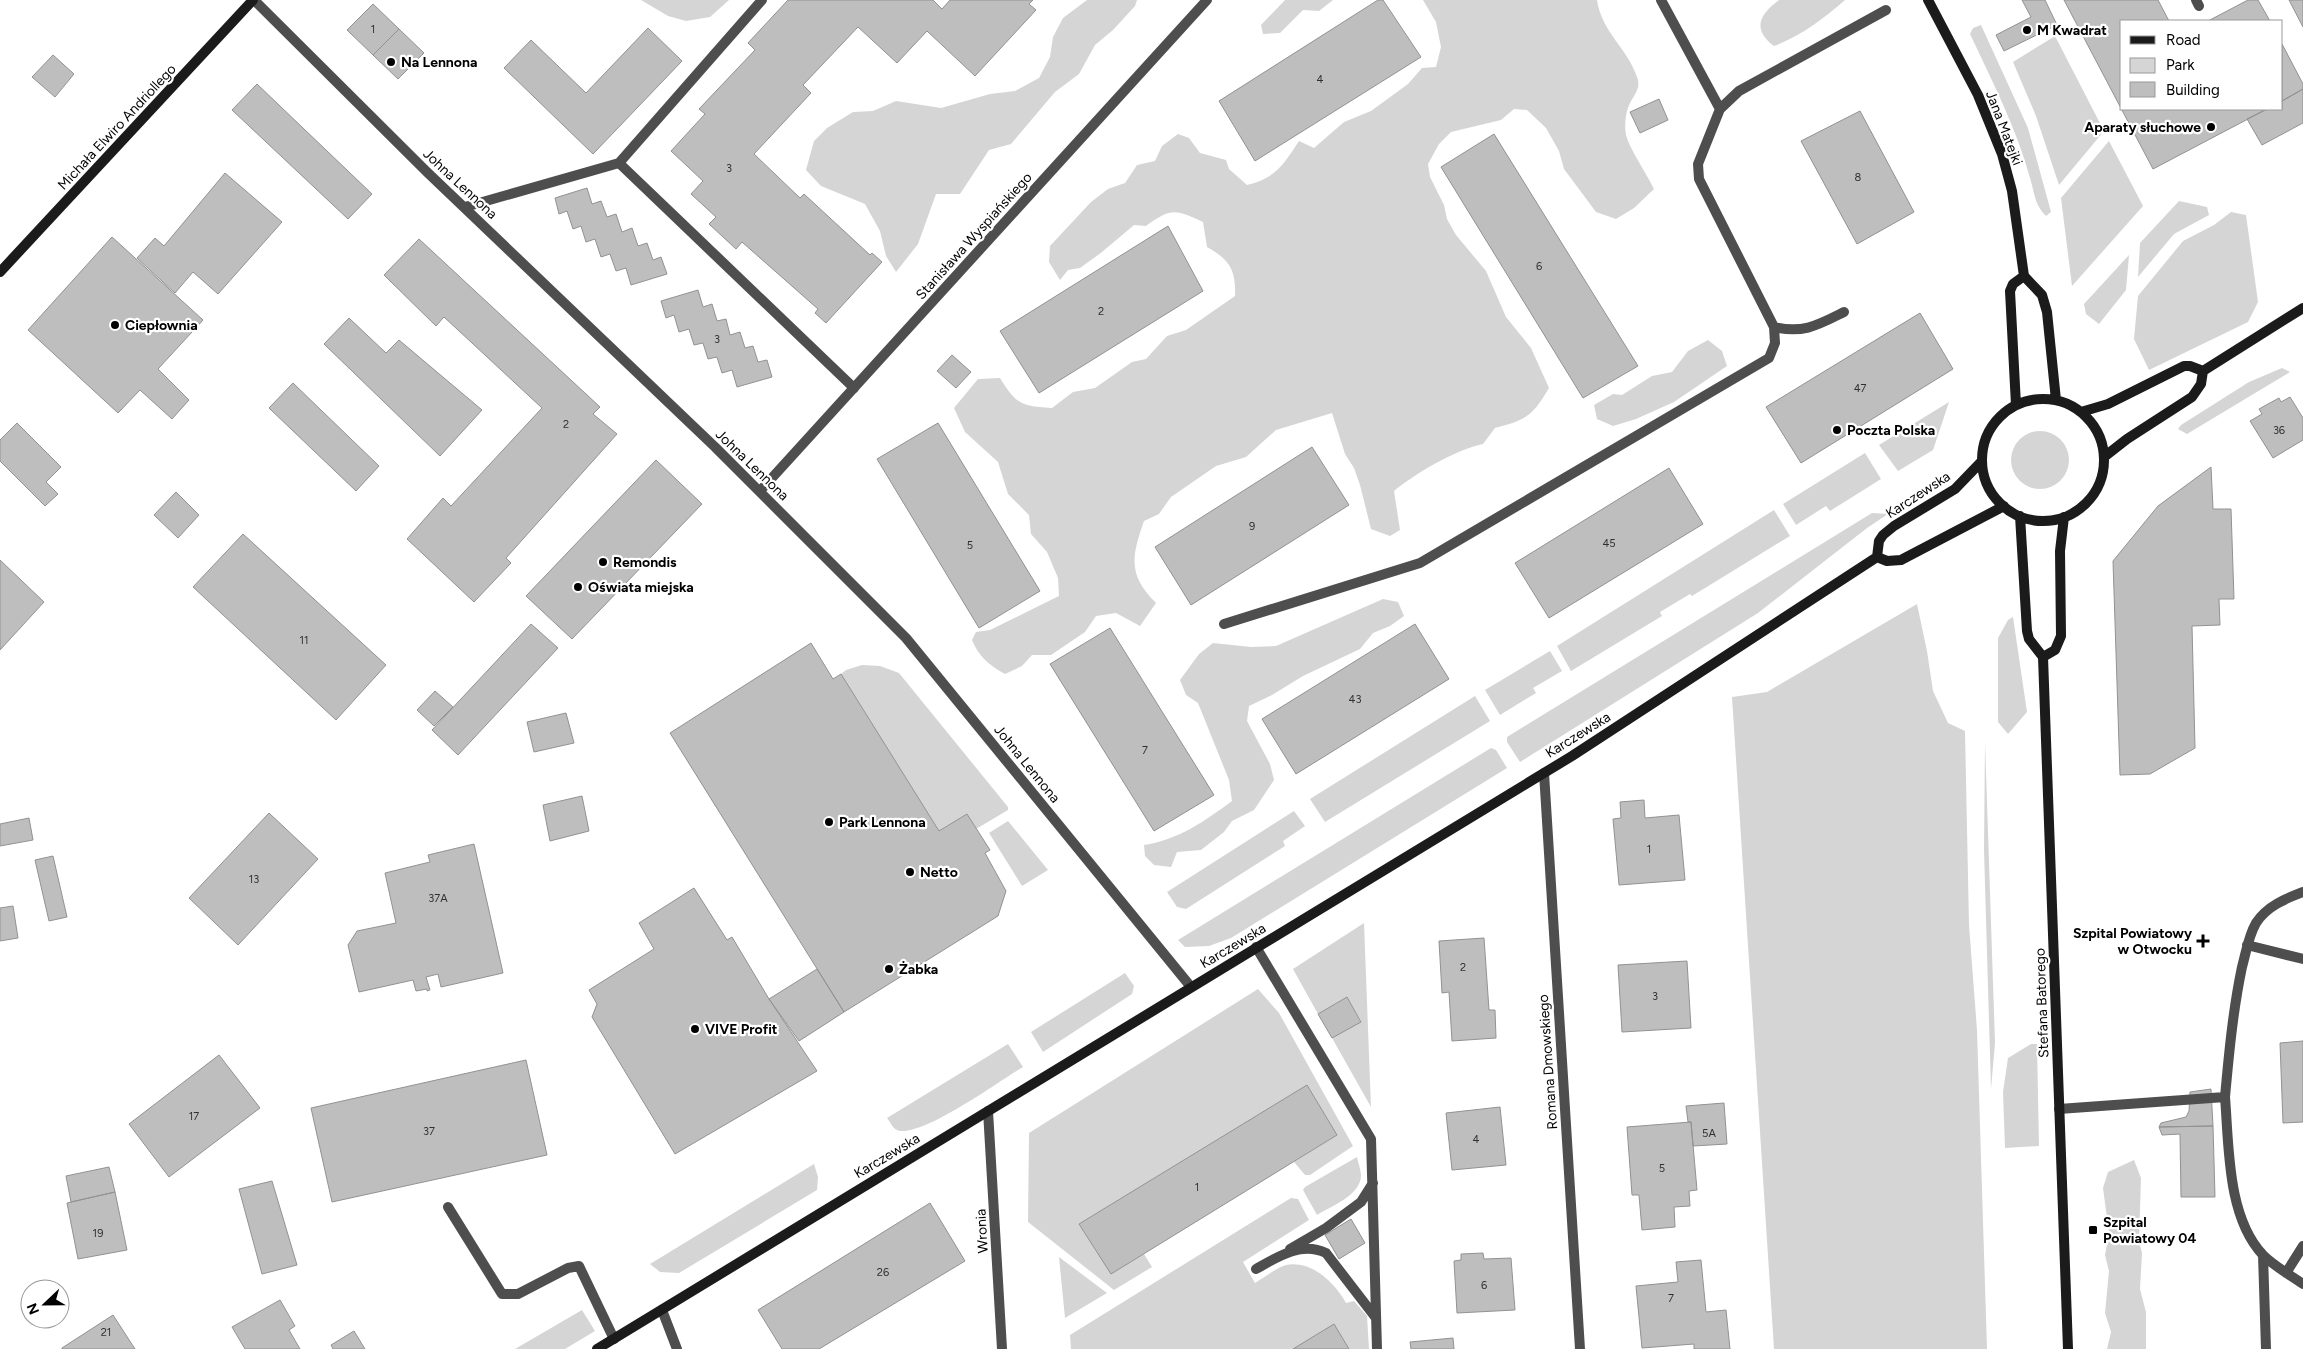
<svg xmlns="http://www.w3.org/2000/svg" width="2303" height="1349" font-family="Figtree,sans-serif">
	<rect width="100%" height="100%" fill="#fff"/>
	<!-- green -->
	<path fill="#d5d5d5" d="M641 0H729L710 17 686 21 668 16Z
		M1087 0H1137L1135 6 1113 30 1095 45 1079 74 1055 92 1011 144 989 150 960 194H936L918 244 896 272 886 256 880 231 865 204 821 186 806 170 814 141 827 128 853 112 873 111 896 101 941 108 990 94 1015 91 1039 78 1050 57 1053 37 1063 18Z
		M1285 0H1333L1319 11 1303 10 1280 33 1263 34 1261 25Z
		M1423 0H1597C1602 33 1627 47 1637 77 1642 90 1632 96 1628 108 1625 116 1624 130 1627 138 1630 149 1648 176 1654 189L1634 208 1616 219 1596 212 1564 169 1559 151 1546 128 1527 110 1514 109 1501 120 1451 132 1439 144 1428 164 1430 177 1444 205 1447 219 1456 235 1486 271 1506 317 1531 348 1549 388C1533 415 1527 420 1495 428L1483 444C1455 450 1416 473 1394 491L1400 530 1390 536 1371 529 1360 485 1354 468 1345 454 1332 413 1276 430 1246 457 1216 466 1171 497 1159 514 1144 521C1132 556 1127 574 1156 603L1140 626 1116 613 1096 616 1085 632 1051 655H1032L1022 666 1005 674C989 665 979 657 972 640L976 632 990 630 1059 596 1058 578 1047 552 1031 534 1029 515 1008 494 998 462 965 432 954 408 978 379 1000 378C1017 405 1021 406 1052 408L1073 392 1095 388 1132 362 1146 359 1167 336 1186 330 1235 296C1236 270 1230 260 1207 247L1203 222C1175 209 1171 208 1146 226L1134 225 1102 252 1080 268 1068 270 1060 280 1049 262 1050 246 1091 202 1108 189 1125 183 1137 165 1155 161 1162 146 1178 134 1189 138 1200 153 1226 160 1229 169 1247 185C1276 178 1284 164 1299 141L1314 148 1344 122 1371 111 1408 84 1422 68 1436 67 1441 47 1436 22Z
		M1779 0H1845C1823 19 1801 36 1774 46 1752 29 1759 15 1779 0Z
		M1981 25 2028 128 2051 212 2046 216C2034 204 2035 194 2030 178 2016 127 1992 81 1970 34L1973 28Z
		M2055 36 2104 131 2059 185 2036 116 2013 62Z
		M2109 141 2143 206 2072 286 2061 198Z
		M2179 201 2207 207 2209 215 2174 234 2138 277 2140 243Z
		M2231 212 2246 215 2258 302 2248 322 2149 370 2134 339 2138 296 2183 241 2214 225Z
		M2129 255 2126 290 2099 324 2086 314 2084 304Z
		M1708 340 1722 351 1727 366 1674 402 1636 419 1613 426 1597 419 1594 405 1613 394 1622 395 1652 376 1672 372 1688 351Z
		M2282 368 2290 372 2187 434 2178 429 2181 425 2249 382Z
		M1949 402 1933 450 1898 471 1879 445Z
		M2011 460a29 29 0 1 1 58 0a29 29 0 1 1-58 0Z
		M1865 453 1881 479 1830 511 1826 506 1796 525 1783 504Z
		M1774 510 1790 536 1692 596 1690 594 1660 612 1662 616 1571 671 1557 646Z
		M1872 513 1888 514 1867 528 1758 613 1520 762 1507 742V737Z
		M1383 599 1398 602 1404 616 1390 626 1373 633 1360 649 1303 676 1272 695 1249 706 1247 721 1270 764 1274 780 1254 810 1232 821 1224 832 1201 850 1177 852 1171 867 1154 865 1145 856 1144 845C1178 840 1205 821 1232 801L1229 780 1198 703 1186 695 1180 680 1199 654 1213 643 1251 647 1276 646Z
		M1917 604 1927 651 1933 691 1948 723 1965 731 1969 925 1977 1030 1987 1349H1774L1732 697 1767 692Z
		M2013 617 2027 712 2008 734 1998 722V638L2008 620Z
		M1550 651 1562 671 1533 688 1536 693 1500 715 1485 690Z
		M862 665 880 666 899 673 1008 807V810L976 829 967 814 939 831 841 674 846 670Z
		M1475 696 1490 721 1325 822 1310 799Z
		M1985 742 1995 1043 1991 1089 1984 850Z
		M1491 748 1496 750 1507 768 1231 938 1209 946 1185 947 1178 940Z
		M1294 811 1305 826 1283 841 1285 846 1186 909 1177 907 1167 892Z
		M1008 821 1048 870 1022 886 989 833Z
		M1364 923 1371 1107 1332 1038 1361 1021 1347 997 1318 1014 1293 969Z
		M1125 973 1134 986 1132 994 1043 1052 1031 1032Z
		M1258 989 1279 1013 1353 1146 1310 1175H1305L1294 1162 1337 1135 1307 1085 1079 1224 1111 1273 1144 1254 1152 1267 1114 1290 1028 1222 1029 1133Z
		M1008 1044 1023 1067C998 1082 927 1134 900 1131 893 1130 891 1123 887 1118Z
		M2031 1044H2037L2039 1146 2005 1148 2003 1092 2008 1058Z
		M1357 1157C1358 1162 1361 1170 1361 1176 1360 1196 1331 1206 1317 1215L1303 1190 1305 1187Z
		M2134 1160 2141 1178 2139 1241 2142 1253 2140 1289 2146 1312V1349H2107L2111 1332 2105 1313 2109 1271 2105 1255 2109 1233 2103 1188 2108 1172Z
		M814 1164 818 1177 817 1190 679 1273 660 1272 650 1264Z
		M1291 1198 1298 1199 1309 1220 1243 1262 1255 1283C1264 1278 1276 1268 1286 1265 1312 1260 1335 1283 1346 1303L1354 1301 1367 1316 1369 1349H1071L1070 1335Z
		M1059 1257 1107 1293 1065 1318Z
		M582 1310 595 1331 565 1349H515Z"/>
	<!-- building -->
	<path fill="#bebebe" stroke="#929292" d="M788 0H933L942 9 950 0H1033L1029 4 1036 10 975 76 927 31 897 63 858 27 803 85 811 93 754 154 800 198 804 194 870 255 872 253 882 262 826 323 815 313 818 309 742 242 736 249 709 224 716 217 691 194 703 181 671 151 705 114 699 109 755 50 748 43Z
		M1378 0H1383L1421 57 1255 161 1219 101Z
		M2022 0H2045L2057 25 2004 51 1996 35 2031 17Z
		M2064 0H2158L2169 21H2122V109H2267L2153 169Z
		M2248 0H2258L2270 21H2208Z
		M2289 0H2303V27Z
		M373 4 399 29 373 55 347 30Z
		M648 28 682 61 593 154 504 68 531 40 586 93Z
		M399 29 424 53 398 79 373 55Z
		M2282 44 2303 84V89L2282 101Z
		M53 55 74 74 55 97 32 77Z
		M257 84 372 194 348 219 232 110Z
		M2303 89V123L2262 145 2247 119 2267 109H2282V101Z
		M1659 99 1668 120 1640 133 1630 112Z
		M1860 111 1914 212 1857 244 1801 141Z
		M1494 134 1638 366 1583 398 1441 167Z
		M225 173 282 222 218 294 193 272 175 293 137 258 155 238 164 246Z
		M587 188 592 204 601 201 607 217 616 214 622 232 632 228 638 246 647 243 653 260 661 257 667 274 631 285 626 268 616 271 610 254 601 257 595 239 586 242 581 226 573 229 567 211 559 214 555 198Z
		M1168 226 1203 291 1039 393 1000 331Z
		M112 237 203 320 158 369 189 400 172 419 140 390 118 413 28 330Z
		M419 239 600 407 593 414 617 434 506 558 511 563 474 602 407 539 443 498 451 506 542 408 444 317 436 326 384 275Z
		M698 290 703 307 712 304 717 321 726 319 730 335 740 332 745 348 753 346 758 362 767 360 772 377 737 387 732 370 722 373 717 357 708 359 703 343 694 345 689 329 679 332 674 315 666 318 661 301Z
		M1920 313 1953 369 1801 463 1766 407Z
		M349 318 386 353 399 340 482 410 440 456 324 344Z
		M952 355 971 372 956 388 937 371Z
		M293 383 379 466 356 491 269 408Z
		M2290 397 2303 418V440L2273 458 2250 421 2262 414 2259 409 2268 404 2279 398 2281 402Z
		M17 423 61 467 46 482 58 494 45 506 0 461V440Z
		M938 423 1040 591 979 628 877 459Z
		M1312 447 1349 505 1191 605 1155 547Z
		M656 460 702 504 572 639 526 596Z
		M2211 467 2213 509H2231L2234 599H2219L2220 625 2192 626 2195 748 2150 774 2120 775 2113 561 2158 506Z
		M1669 468 1703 524 1549 618 1515 563Z
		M176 492 199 515 178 538 154 515Z
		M243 534 386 665 336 720 193 587Z
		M0 560 44 602 0 650Z
		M531 624 558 648 458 755 432 730Z
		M1415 624 1449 679 1296 774 1262 719Z
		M1110 628 1214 795 1154 831 1050 664Z
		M811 643 833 679 841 674 939 831 967 814 990 850 985 853 1006 891 998 916 844 1012 670 733Z
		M435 691 453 707 434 726 417 710Z
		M566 713 574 743 534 752 527 722Z
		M582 796 589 831 550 841 543 805Z
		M1644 800 1645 818 1679 815 1685 880 1619 885 1613 819 1621 818 1620 802Z
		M269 813 318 859 238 945 189 898Z
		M29 818 33 840 0 846V824Z
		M474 844 503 973 441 987 438 974 426 977 430 990 427 991V989L416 991 413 980 359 992 348 945 357 931 396 923 385 873 430 862 428 855Z
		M53 856 67 917 49 921 35 860Z
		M694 888 727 940 732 937 769 999 817 1071 675 1154 592 1017 597 1004 589 990 654 949 639 923Z
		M13 906 18 938 0 941V908Z
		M1484 938 1489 1010H1495L1496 1038 1452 1041 1449 992 1442 993 1439 941Z
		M1687 961 1691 1028 1622 1032 1618 965Z
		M817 969 844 1012 799 1041 769 999Z
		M1347 997 1361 1022 1332 1038 1318 1014Z
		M2303 1041V1122L2283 1123 2280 1043Z
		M219 1055 260 1108 169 1177 129 1124Z
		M526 1060 547 1155 332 1202 311 1108Z
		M1307 1085 1337 1135 1111 1274 1079 1224Z
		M2211 1089 2213 1126 2159 1127 2161 1123 2186 1117 2189 1111 2190 1092Z
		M1724 1103 1727 1144 1693 1146 1691 1122H1688L1686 1106Z
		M1500 1107 1506 1165 1452 1170 1446 1113Z
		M1691 1122 1697 1190 1689 1191 1690 1206 1674 1207 1675 1227 1642 1230 1639 1195H1632L1627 1127Z
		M2213 1126 2215 1197H2181L2180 1134 2162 1135 2159 1127Z
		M109 1167 115 1192 71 1202 66 1176Z
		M272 1181 297 1265 262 1274 239 1189Z
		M115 1192 127 1250 78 1259 67 1203Z
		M930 1203 965 1261 819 1349H782L758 1310Z
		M1351 1219 1365 1243 1339 1259 1325 1235Z
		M1483 1253 1484 1259 1511 1258 1515 1310 1457 1313 1454 1261 1461 1260V1254Z
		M1701 1260 1706 1312 1726 1310 1730 1349H1694V1344L1642 1348 1636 1286 1678 1282 1676 1262Z
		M280 1300 295 1326 289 1330 300 1349H245L232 1327Z
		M113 1315 135 1349H62V1348Z
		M1334 1324 1349 1349H1293Z
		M354 1331 365 1349H333L331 1345Z
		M1453 1338 1454 1349H1411L1410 1342Z"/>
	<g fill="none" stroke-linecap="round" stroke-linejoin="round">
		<!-- lane -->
		<path stroke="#4e4e4e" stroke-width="10" d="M762 0 619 163 854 388
			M1661 0 1720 109
			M2196 0 2199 6
			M465 207 619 163
			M1774 327C1803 334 1818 325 1844 312
			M1224 624 1420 563 1769 358 1775 343 1774 327 1699 179 1698 164 1720 109 1739 91 1886 10
			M2247 945 2303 959
			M1256 947 1371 1139 1377 1349
			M2225 1097C2229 1146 2227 1217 2263 1255 2274 1266 2290 1275 2303 1284
			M2059 1109 2225 1097C2229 1053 2233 1010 2242 967 2246 953 2248 937 2256 923 2267 906 2285 899 2303 892
			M448 1207 502 1294H518L568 1268 579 1266 614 1339
			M1290 1249 1326 1228 1361 1202 1373 1183
			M2263 1255 2266 1349
			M1256 1269C1277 1257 1301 1241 1326 1253L1376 1318
			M2286 1273 2303 1246
			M662 1310 677 1349"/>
		<!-- street -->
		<path stroke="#4e4e4e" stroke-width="10" d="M254 0 428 173 715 447 906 638 1191 987
			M760 491 1207 0
			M1544 773 1580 1349
			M988 1111 1002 1349"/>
		<!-- secondary -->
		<path stroke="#1b1b1b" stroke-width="10" d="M1928 0 1978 95 2002 154 2012 191 2024 276 2042 295 2047 312 2056 400
			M0 272 253 0
			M2203 371 2303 308
			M1982 460a61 61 0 1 1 122 0a61 61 0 1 1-122 0Z
			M2016 405 2010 291 2013 284 2024 276
			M2081 412 2108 404 2184 366H2190L2203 371
			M2104 457 2127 439 2192 397 2201 384 2203 371
			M2020 516 2027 631 2029 639 2043 657 2068 1349
			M1877 557 1879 541 1883 535 1894 526 1955 489 1982 461
			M1877 557 1887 561 1901 560 2004 506
			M2043 657 2055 650 2061 636 2060 551 2064 517
			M597 1349 1572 756 1877 557"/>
	</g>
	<!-- markers -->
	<g fill="#000" stroke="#fff" stroke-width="2">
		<circle cx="2027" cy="30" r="5"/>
		<circle cx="391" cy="62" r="5"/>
		<circle cx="2211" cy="127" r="5"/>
		<circle cx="115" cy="325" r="5"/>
		<circle cx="1837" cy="430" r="5"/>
		<circle cx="603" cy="562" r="5"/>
		<circle cx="578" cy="587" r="5"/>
		<circle cx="829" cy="822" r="5"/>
		<circle cx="910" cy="872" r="5"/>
		<path d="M2200.5 933.5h5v5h5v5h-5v5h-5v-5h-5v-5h5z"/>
		<circle cx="889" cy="969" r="5"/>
		<circle cx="695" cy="1029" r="5"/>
		<rect x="2088" y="1225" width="10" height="10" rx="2.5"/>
	</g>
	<g text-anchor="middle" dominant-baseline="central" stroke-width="4.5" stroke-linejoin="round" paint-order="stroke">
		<!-- number labels -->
		<g font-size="11" fill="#303030">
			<text x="373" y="29">1</text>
			<text x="1320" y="79">4</text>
			<text x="729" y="168">3</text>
			<text x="1858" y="177">8</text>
			<text x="1539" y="266">6</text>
			<text x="1101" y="311">2</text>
			<text x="717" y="339">3</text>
			<text x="1860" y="388">47</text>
			<text x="566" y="424">2</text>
			<text x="2279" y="430">36</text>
			<text x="1252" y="526">9</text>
			<text x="1609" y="543">45</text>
			<text x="970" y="545">5</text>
			<text x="304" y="640">11</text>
			<text x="1355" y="699">43</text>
			<text x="1145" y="750">7</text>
			<text x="1649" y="849">1</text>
			<text x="254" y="879">13</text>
			<text x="438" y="898">37A</text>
			<text x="1463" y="967">2</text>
			<text x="1655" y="996">3</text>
			<text x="194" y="1116">17</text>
			<text x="429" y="1131">37</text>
			<text x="1709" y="1133">5A</text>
			<text x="1476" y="1139">4</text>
			<text x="1662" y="1168">5</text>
			<text x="1197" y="1187">1</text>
			<text x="98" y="1233">19</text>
			<text x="883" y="1272">26</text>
			<text x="1484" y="1285">6</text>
			<text x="1671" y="1298">7</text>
			<text x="106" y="1332">21</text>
		</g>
		<!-- poi labels -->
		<g font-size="14" font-weight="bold" fill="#000" stroke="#fff" text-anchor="start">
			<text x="2037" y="30">M Kwadrat</text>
			<text x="401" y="62">Na Lennona</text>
			<text x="2201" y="127" text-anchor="end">Aparaty słuchowe</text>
			<text x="125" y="325">Ciepłownia</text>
			<text x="1847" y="430">Poczta Polska</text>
			<text x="613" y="562">Remondis</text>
			<text x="588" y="587">Oświata miejska</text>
			<text x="839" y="822">Park Lennona</text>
			<text x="920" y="872">Netto</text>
			<text x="2192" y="933" text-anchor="end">Szpital Powiatowy<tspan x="2192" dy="16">w Otwocku</tspan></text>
			<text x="899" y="969">Żabka</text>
			<text x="705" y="1029">VIVE Profit</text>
			<text x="2103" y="1222">Szpital<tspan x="2103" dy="16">Powiatowy 04</tspan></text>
		</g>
		<!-- street labels -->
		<g font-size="14" fill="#000" stroke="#fff">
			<text transform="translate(117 127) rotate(-47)">Michała Elwiro Andriollego</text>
			<text transform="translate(2004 128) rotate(69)">Jana Matejki</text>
			<text transform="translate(460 184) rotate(43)">Johna Lennona</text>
			<text transform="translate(974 236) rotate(-48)">Stanisława Wyspiańskiego</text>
			<text transform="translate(752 465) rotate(44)">Johna Lennona</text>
			<text transform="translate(1918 495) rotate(-33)">Karczewska</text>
			<text transform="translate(1578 735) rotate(-32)">Karczewska</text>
			<text transform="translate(1027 764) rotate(51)">Johna Lennona</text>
			<text transform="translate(1233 946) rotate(-31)">Karczewska</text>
			<text transform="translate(2042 1003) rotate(-92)">Stefana Batorego</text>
			<text transform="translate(1548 1062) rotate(-94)">Romana Dmowskiego</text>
			<text transform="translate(887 1156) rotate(-31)">Karczewska</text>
			<text transform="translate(982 1231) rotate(-93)">Wronia</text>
		</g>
	</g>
	<!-- legend -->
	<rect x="2120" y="20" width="162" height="90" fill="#ffffff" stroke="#999999"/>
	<rect x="2130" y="36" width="25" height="8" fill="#1b1b1b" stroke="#999999"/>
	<text x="2166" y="45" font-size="15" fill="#000000">Road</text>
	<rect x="2130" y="58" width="25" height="15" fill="#d5d5d5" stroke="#999999"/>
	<text x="2166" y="70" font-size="15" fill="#000000">Park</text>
	<rect x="2130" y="82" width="25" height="15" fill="#bebebe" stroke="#999999"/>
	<text x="2166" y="95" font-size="15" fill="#000000">Building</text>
	<!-- north arrow -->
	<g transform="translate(45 1304) rotate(248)"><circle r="24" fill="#ffffff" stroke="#999999"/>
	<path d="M0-4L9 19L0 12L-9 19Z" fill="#000000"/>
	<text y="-8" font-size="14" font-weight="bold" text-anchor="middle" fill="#000000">N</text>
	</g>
</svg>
